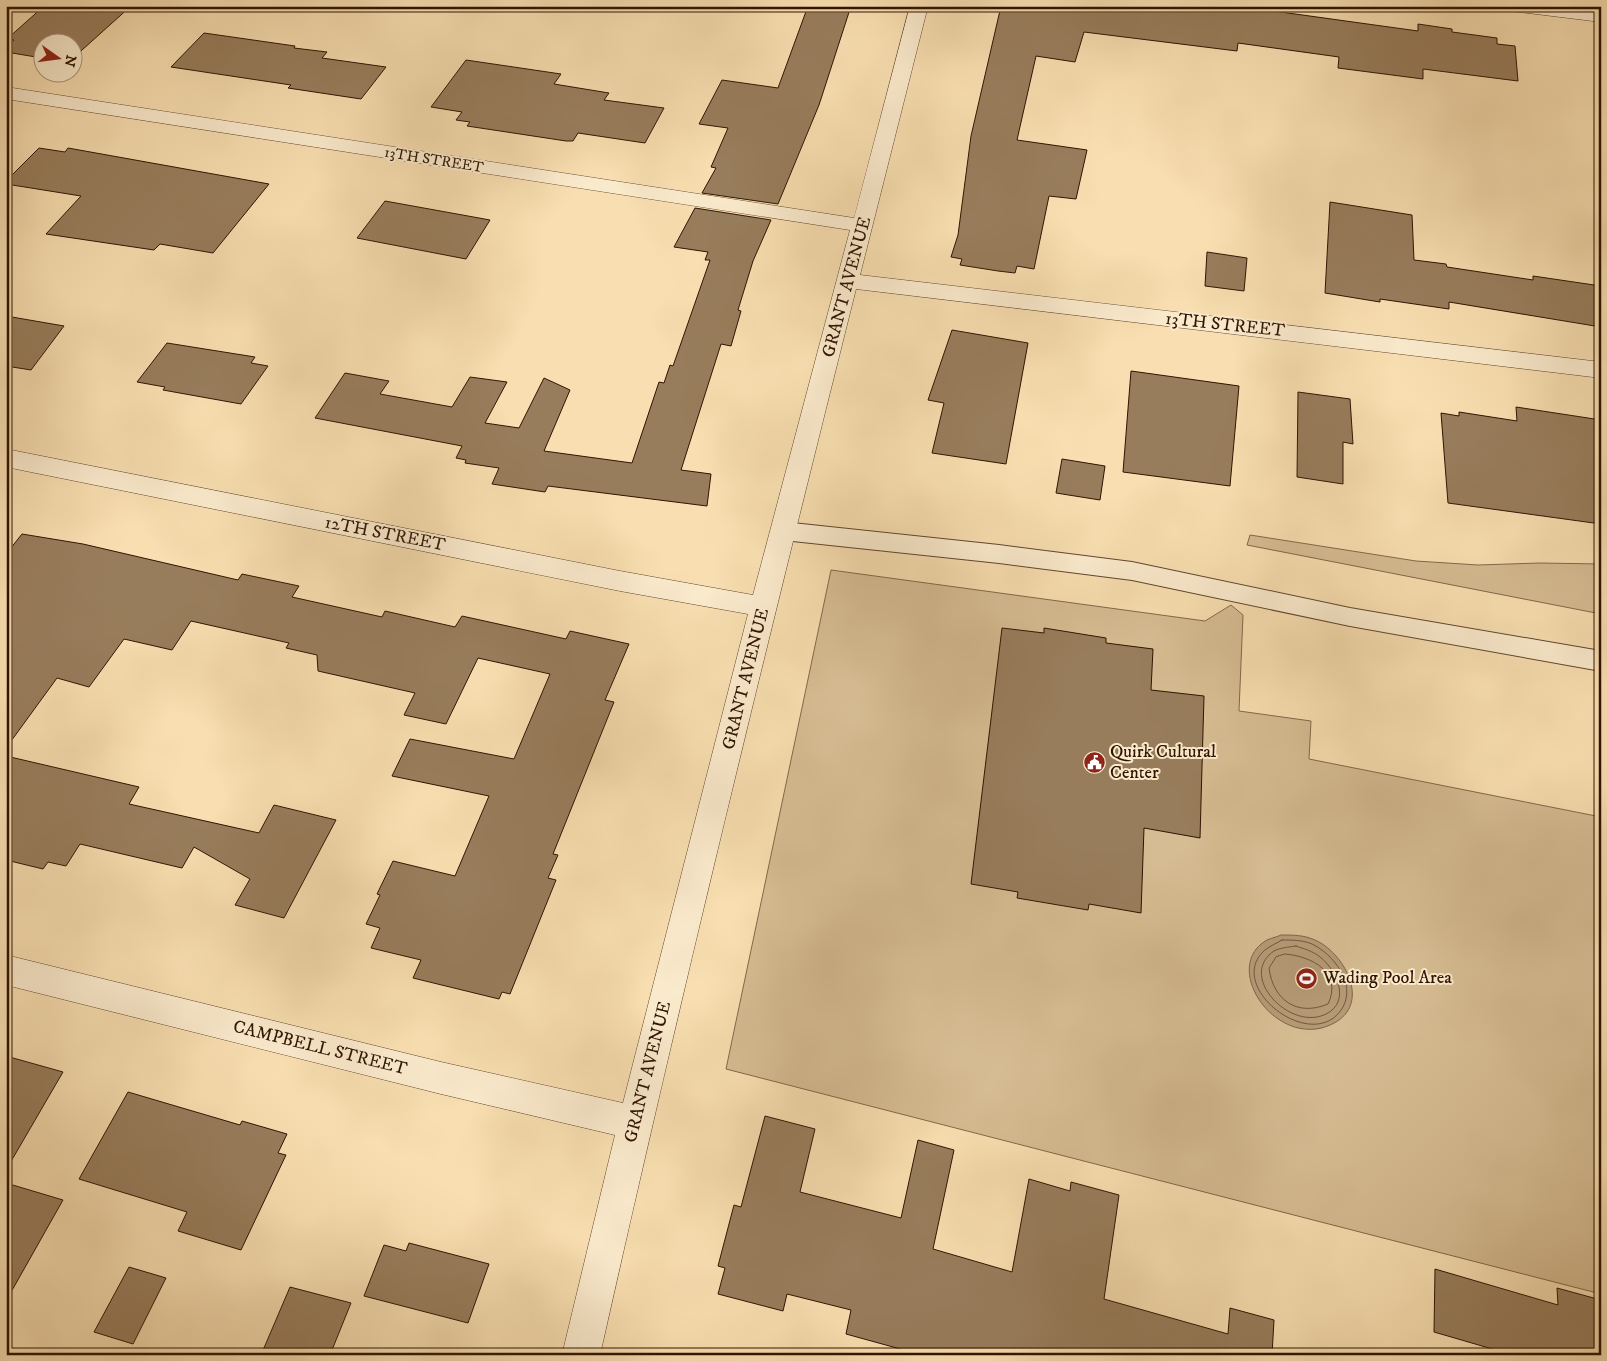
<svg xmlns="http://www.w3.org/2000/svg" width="1607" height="1361" font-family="'IM FELL DW Pica',serif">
	<rect width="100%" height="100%" fill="#f8deb0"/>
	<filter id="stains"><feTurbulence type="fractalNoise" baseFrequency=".004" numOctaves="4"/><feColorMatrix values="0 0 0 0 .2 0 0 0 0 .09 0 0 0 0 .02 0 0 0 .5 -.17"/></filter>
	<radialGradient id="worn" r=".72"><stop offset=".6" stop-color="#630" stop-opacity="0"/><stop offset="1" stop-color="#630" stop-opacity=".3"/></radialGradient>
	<!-- green -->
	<path fill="#d6bc92" stroke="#82684a" d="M1250 535 1416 561 1478 565 1540 563 1601 564V614L1247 545Z
		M831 570 1205 621 1231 605 1243 615 1239 711 1311 721 1309 759 1601 817V1294L726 1069Z"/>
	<!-- water -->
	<path fill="#b49975" stroke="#7f6447" d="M1281 935C1293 935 1304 935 1315 940 1343 952 1371 1001 1336 1022 1280 1055 1218 968 1267 940 1271 938 1277 937 1281 935Z"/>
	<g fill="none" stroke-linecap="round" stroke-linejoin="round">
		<!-- shore -->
		<path stroke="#72563c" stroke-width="1" d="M1282 940C1292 940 1303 940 1312 944 1333 954 1356 983 1343 1007 1314 1057 1223 986 1265 950 1270 946 1277 943 1282 940Z
			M1296 946C1304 949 1313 951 1320 957 1337 970 1351 1002 1326 1014 1290 1032 1237 976 1274 951 1279 948 1289 947 1296 946Z
			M1285 954C1312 956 1343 973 1328 1004 1297 1017 1273 1000 1269 968L1276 957Z"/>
	</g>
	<!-- building -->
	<path fill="#987d5c" stroke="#2f1402" d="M44 6H131L72 59V42H42V58L6 52V47L14 40 7 39Z
		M808 6H851L819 105 778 204 702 193 716 168 711 167 728 128 699 124 722 80 778 88Z
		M1001 6 1060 11 1061 6H1260L1259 9 1418 31V24L1452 29V32L1497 38V44L1515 46 1518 81 1423 69V79L1338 68 1339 57 1238 43 1237 51 1084 32 1075 62 1036 56 1017 140 1087 150 1076 199 1049 196 1034 269 1017 266 1015 273 998 271 960 265 962 259 951 257 958 235 971 136Z
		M204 33 295 46 294 48 327 52 322 58 386 67 361 99 288 88 291 85 171 67Z
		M466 60 561 74 554 84 609 93 604 100 664 108 645 143 578 133 573 141H566L467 126 470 122 456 120 462 112 431 107Z
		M39 148 65 152 68 148 269 184 213 253 160 244 154 250 46 234 81 196 6 184V181Z
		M385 201 457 214 490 220 466 259 357 238Z
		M1330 202 1412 215 1414 260 1446 264 1447 267 1533 280V276L1601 286V327L1449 302V309L1380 299V302L1325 293Z
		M695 208 771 220 753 261 738 310 741 311 731 346 721 344 681 470 711 474 707 506 548 486 545 492 492 484 499 468 465 463 466 460 456 458 462 446 315 418 345 373 389 381 380 394 452 407 470 377 507 382 485 423 519 428 544 378 570 390 544 451 632 463 659 382 664 383 670 365 673 366 710 260H705L708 252 674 247Z
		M1207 252 1247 258 1244 291 1205 286Z
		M6 316 64 326 31 370 6 366Z
		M952 330 1028 343 1006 464 932 453 944 403 928 400Z
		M167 343 255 357 251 363 268 366 241 404 163 390 165 387 137 382Z
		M1131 371 1239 386 1230 486 1123 472Z
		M1298 392 1350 399 1353 444 1343 442V484L1297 477Z
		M1516 407 1601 420V524L1448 503 1441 413 1459 416V412L1517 421Z
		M1062 459 1105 466 1100 500 1056 493Z
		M22 534 83 544 238 580 242 574 299 586 292 597 382 617 385 611 455 627 462 616 566 639 570 631 629 644 605 700 614 702 553 854 558 855 548 878 556 880 510 994 502 992 499 999 413 978 421 960 371 948 380 928 366 924 380 895 377 894 393 861 455 876 489 796 392 776 410 739 514 759 550 674 478 658 446 724 404 715 415 693 318 671 317 655 286 648 289 643 191 621 172 650 124 639 89 687 57 678 6 748V554Z
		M1002 628 1044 633V628L1106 638V643L1153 649 1151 690 1204 696 1200 838 1144 828 1141 913 1089 904 1088 910 1017 898 1018 892 971 884Z
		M6 756 139 787 129 804 259 833 274 805 336 820 284 918 235 905 250 879 194 847 182 868 80 844 66 866 48 862 43 869 6 860Z
		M6 1056 63 1072 6 1170Z
		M128 1092 240 1125 242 1121 287 1134 278 1153 286 1155 241 1250 178 1231 187 1212 79 1179Z
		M765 1116 815 1129 800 1192 901 1218 918 1140 954 1150 933 1249 1012 1272 1029 1179 1070 1191 1071 1182 1119 1195 1104 1299 1228 1334 1230 1308 1274 1320 1272 1355H922L846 1334 851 1310 787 1294 783 1311 718 1294 725 1268 718 1266 734 1205 741 1207Z
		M6 1183 63 1200 6 1301Z
		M409 1243 489 1264 468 1323 364 1296 384 1245 406 1251Z
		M129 1267 166 1278 133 1344 94 1332Z
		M1435 1269 1558 1305 1557 1288 1601 1300V1355H1513L1434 1332Z
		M290 1287 351 1303 330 1355H261Z"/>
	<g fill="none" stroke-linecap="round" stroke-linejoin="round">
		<defs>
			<path id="service" d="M783 522 999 545 1132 562 1350 608 1601 651V671L1350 626 1132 580 999 563 783 540 775 537 771 531 775 525Z"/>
			<path id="minor" d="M910 6H928L860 275 1601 362V378L856 289C767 643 680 998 600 1355H562L615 1135 441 1094 6 985V955L441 1062 623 1103 748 614 620 591 6 467V449L620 571 753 595 850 230 6 99V87L854 218Z
				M1502 6H1556L1601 12V22L1511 11 1505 10Z"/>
		</defs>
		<!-- service casing -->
		<use href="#service" stroke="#61462e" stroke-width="2"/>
		<!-- minor casing -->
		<use href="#minor" stroke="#61462e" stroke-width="1"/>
		<!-- service -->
		<use href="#service" fill="#faeacc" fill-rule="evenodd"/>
		<!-- minor -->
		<use href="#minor" fill="#faeacc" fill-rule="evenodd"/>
	</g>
	<!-- icons -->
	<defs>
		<symbol id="civic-disc" viewBox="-11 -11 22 22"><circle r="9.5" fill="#8f2418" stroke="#faeacc"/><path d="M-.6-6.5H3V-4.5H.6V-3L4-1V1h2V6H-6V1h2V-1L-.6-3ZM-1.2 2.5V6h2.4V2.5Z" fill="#fff"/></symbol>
		<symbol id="stadium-disc" viewBox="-11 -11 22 22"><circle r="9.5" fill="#8f2418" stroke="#faeacc"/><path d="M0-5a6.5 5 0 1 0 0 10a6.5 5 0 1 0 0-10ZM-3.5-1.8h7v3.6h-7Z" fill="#fff"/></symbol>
	</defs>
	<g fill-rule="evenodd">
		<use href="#civic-disc" x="1082" y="750" width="25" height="25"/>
		<use href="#stadium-disc" x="1294" y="966" width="25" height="25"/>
	</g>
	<g text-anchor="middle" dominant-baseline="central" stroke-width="4" stroke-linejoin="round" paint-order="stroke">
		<!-- far-street labels -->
		<g font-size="15" fill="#2f1402" stroke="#faeacc">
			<text transform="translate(434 160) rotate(9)">13TH STREET</text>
		</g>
		<!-- street labels -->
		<g font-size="18" fill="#2f1402" stroke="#faeacc">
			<text transform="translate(847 287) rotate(-75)">GRANT AVENUE</text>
			<text transform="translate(1225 325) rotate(6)">13TH STREET</text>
			<text transform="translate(385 534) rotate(11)">12TH STREET</text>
			<text transform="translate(746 679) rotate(-76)">GRANT AVENUE</text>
			<text transform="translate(320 1048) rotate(14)">CAMPBELL STREET</text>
			<text transform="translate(648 1072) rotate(-76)">GRANT AVENUE</text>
		</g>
		<!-- poi labels -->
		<g font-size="18" fill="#2f1402" stroke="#faeacc" text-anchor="start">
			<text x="1110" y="752">Quirk Cultural<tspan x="1110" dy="21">Center</tspan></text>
			<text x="1323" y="978">Wading Pool Area</text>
		</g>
	</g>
	<!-- margin -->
	<rect width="1607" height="1361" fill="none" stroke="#f8deb0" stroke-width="25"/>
	<rect x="8" y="8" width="1592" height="1346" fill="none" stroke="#2f1402" stroke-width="2.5"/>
	<rect x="12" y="12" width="1582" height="1336" fill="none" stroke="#2f1402"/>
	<!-- north arrow -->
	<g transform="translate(58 58) rotate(104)"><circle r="24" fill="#faeacc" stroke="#a9947b"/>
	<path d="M0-4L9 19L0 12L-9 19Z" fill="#8f2418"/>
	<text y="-8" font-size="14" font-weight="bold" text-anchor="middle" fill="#2f1402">N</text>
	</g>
	<rect width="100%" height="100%" filter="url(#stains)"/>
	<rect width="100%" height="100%" fill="url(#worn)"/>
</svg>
